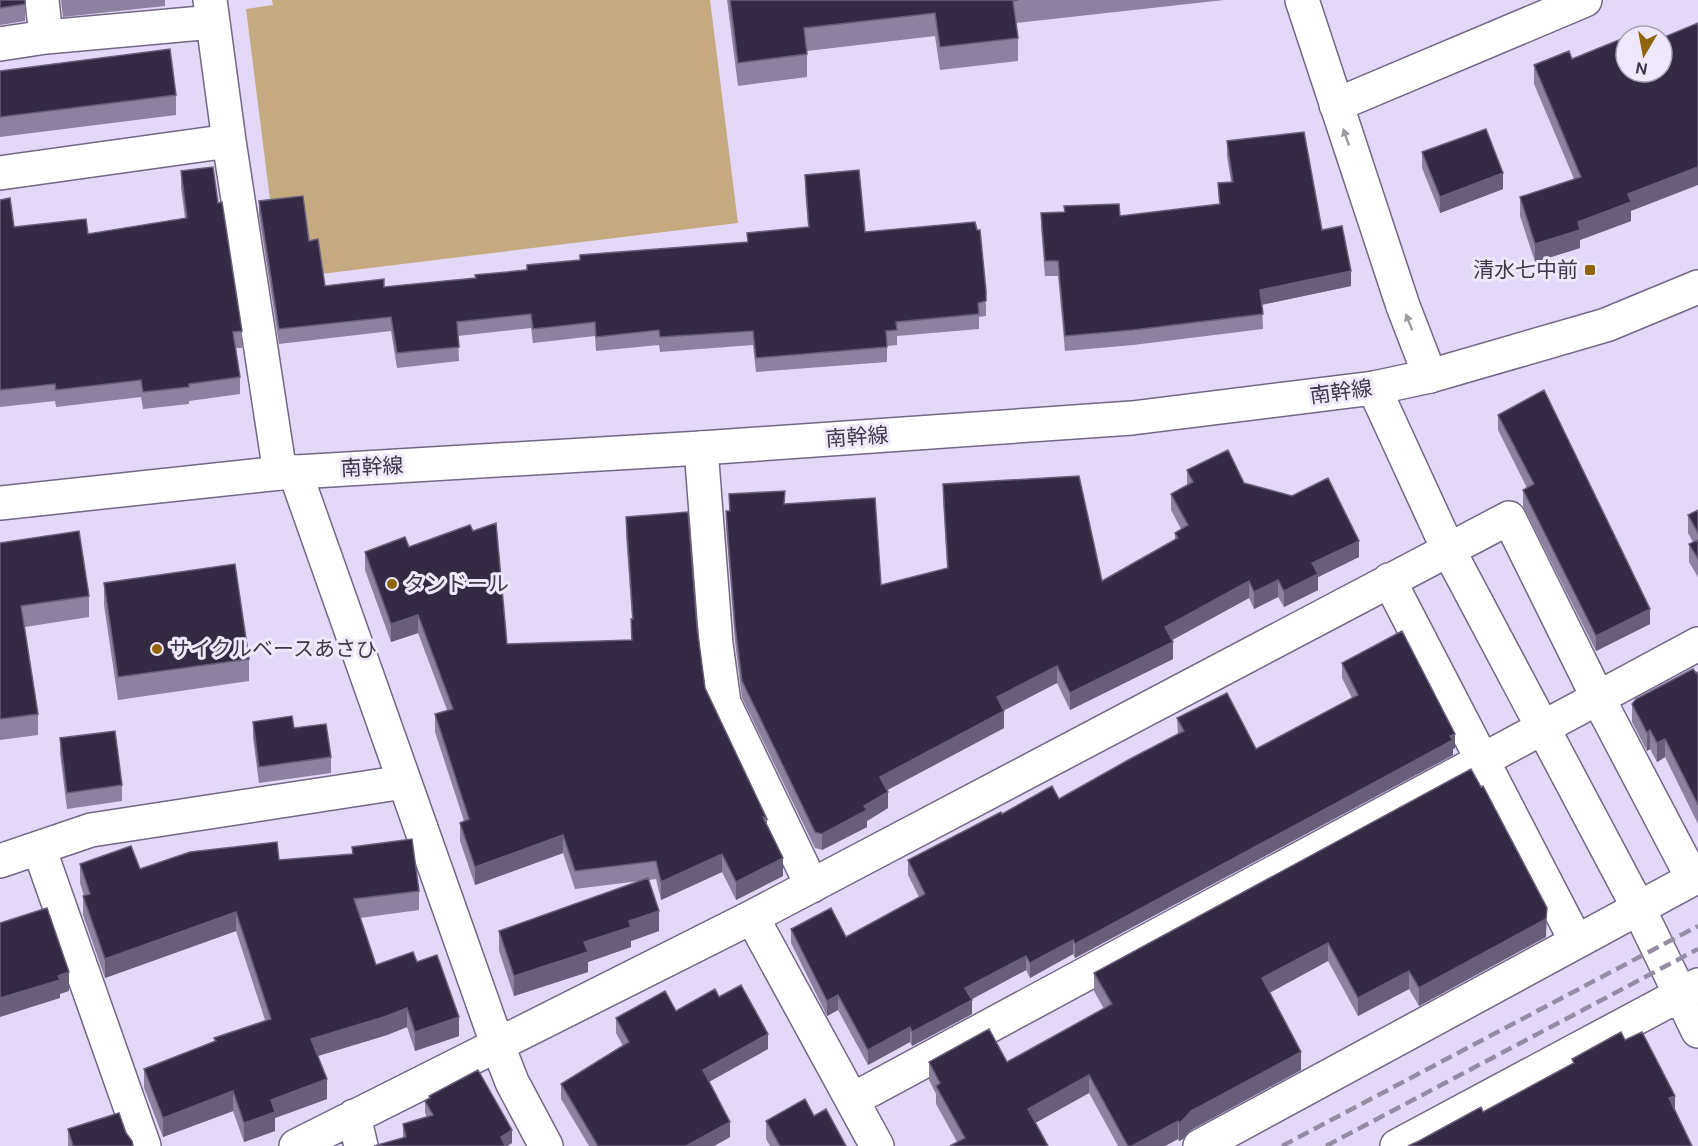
<svg xmlns="http://www.w3.org/2000/svg" width="1698" height="1146" font-family="'DM Sans','Noto Sans JP',sans-serif">
	<rect width="100%" height="100%" fill="#e4d8f9"/>
	<!-- grass -->
	<path fill="#c5aa81" d="M272 0H710L738 223 280 279 246 9 273 5Z"/>
	<g fill="none" stroke-linecap="round" stroke-linejoin="round">
		<defs>
			<path id="minor" d="M42 0 46 37
				M210 0 229 141 280 473
				M1302 0 1403 306 1430 376
				M0 44 46 37 213 22
				M1336 105 1585 0
				M0 173 229 141
				M1374 388 1448 549 1638 907 1698 1031
				M701 448 716 644 724 703 812 886
				M295 472 498 1046 512 1082 546 1146
				M1389 580 1576 941
				M39 848 144 1146
				M0 861 91 830 404 782
				M752 917 877 1146
				M852 1100 1698 644
				M354 1116 361 1146
				M296 1146 752 917 1509 518 1598 698 1693 879
				M1200 1146 1698 876
				M1397 1146 1698 985"/>
			<path id="secondary" d="M0 503 280 473 701 448 1132 418 1374 388 1430 376 1606 325 1698 287"/>
		</defs>
		<!-- minor casing -->
		<use href="#minor" stroke="#726784" stroke-width="36"/>
		<!-- secondary casing -->
		<use href="#secondary" stroke="#726784" stroke-width="36"/>
		<!-- minor -->
		<use href="#minor" stroke="#fff" stroke-width="33"/>
		<!-- secondary -->
		<use href="#secondary" stroke="#fff" stroke-width="33"/>
		<!-- rail -->
		<path stroke="#958ca4" stroke-width="4.5" stroke-dasharray="12 6" stroke-linecap="butt" d="M1282 1146 1698 926
			M1326 1146 1698 949"/>
	</g>
	<!-- wall -->
	<path fill="#8c819e" d="M0 0 25 4V21L0 25Z
		M61 0H165V6L63 17Z
		M727 0H1224L1016 23 1018 38V61L940 70 935 36 807 51V77L738 86Z
		M1534 65 1631 211V221L1580 240V248L1535 262 1520 216V197L1574 179 1534 84Z
		M0 71 176 95V115L0 137Z
		M1227 141 1322 230 1351 286 1262 305 1263 329 1133 345 1065 351 1058 276H1045L1041 228V213L1064 212V206L1120 216 1219 204 1218 183 1231 182 1227 156Z
		M1422 152 1503 189 1440 213 1422 168Z
		M181 171 218 203 242 331V348H236L240 377V394L189 401V404L143 409 141 397 56 407 55 401 0 407V200L14 227 88 234 185 218 181 188Z
		M805 175 865 232 975 222 986 306V316L979 317V329L897 336V345L887 346V362L756 372 753 345 660 352 659 345 596 351 595 336 533 343 531 328 458 336 459 361 397 368 391 331 279 344 259 215V201L309 241 325 286 384 287 475 278 580 260V255L747 242V233L808 227 805 190Z
		M1498 415 1650 624 1596 651 1523 506V490L1527 488 1498 430Z
		M1187 470 1244 483 1359 557 1318 577V590L1284 607 1278 597 1254 609 1249 598 1172 640 1173 659 1070 710 1057 683 1004 710V728L887 790 888 808 867 821V827L822 850 815 848 742 698 735 642 726 528V511H729V494L785 504 881 585 947 568 943 500V484L1102 581 1175 540V533L1181 529 1171 510V494L1187 485Z
		M1698 510V577L1689 562V544L1693 542 1688 533V515Z
		M626 517 697 627 705 688 767 819V827L783 876 736 900 722 872 661 900 656 879 649 880 659 931 631 941V947L588 962V972L514 996 499 951V931L639 881 575 889 563 853 475 885 460 841V823L464 821 435 732V714L447 710 418 633 391 642 365 570V552L409 547 507 644 631 640V619H632L626 535Z
		M0 543 89 596V617L25 627 38 714V735L0 740Z
		M104 583 249 659V681L118 700 104 605Z
		M1342 663 1455 748 1453 749V755L1075 958 1073 954 1030 978 1026 970 971 999 972 1014 912 1046 910 1042 868 1065 838 1010 827 1016 791 943V929L846 937 919 897 908 875V860L1002 814 1059 799 1178 734 1177 718 1256 749 1352 698 1342 678Z
		M1698 672V824L1665 757 1657 762 1650 749 1647 751 1632 722V704Z
		M253 722 294 728 331 757V773L259 783 253 738Z
		M60 738 122 785V801L67 809 60 754Z
		M1471 769 1546 937 1419 1006 1409 989 1358 1016 1328 961 1269 992 1301 1070 1191 1130 1183 1139 1179 1141 1178 1139 1165 1146H1118L1089 1093 1035 1123 957 1142 936 1104V1094L929 1080V1062H1007L1104 1009 1094 991V973Z
		M352 847 419 891V910L360 918 376 965 417 962 459 1036 415 1051 407 1027 387 1035 318 1056 327 1099 275 1118V1131L244 1142 233 1111 163 1137 144 1088V1069L214 1041V1038L265 1020 236 931 105 978 83 915V896H84L80 883V864L140 869 279 860 352 854Z
		M719 997 768 1049 709 1082 730 1137 714 1146H589L561 1099V1084L623 1046 616 1033V1018L676 1011Z
		M429 1096 512 1143 507 1146H374L403 1138V1124L427 1117 425 1113V1101L429 1099Z
		M814 1116 846 1146H770L766 1139V1121Z
		M68 1129 126 1133 133 1146H68Z"/>
	<!-- shaded-wall -->
	<path fill="#695e7a" d="M1698 167V185L1631 211V221L1580 240V248L1535 262V244L1578 222 1628 194Z
		M1503 173V189L1440 213V197Z
		M1351 271V286L1260 305V290Z
		M1359 541V557L1318 577V590L1284 607V591L1312 563Z
		M1278 580V597L1254 609V592Z
		M1249 581V598L1165 644V627Z
		M1650 609V624L1596 651V636Z
		M418 615V633L391 642V624Z
		M1173 642V659L1070 710V693Z
		M1057 666V683L997 714V697Z
		M1004 711V728L880 794V777Z
		M1650 730V749L1647 751V733Z
		M1455 734V748L1453 749V755L1075 958V944Z
		M1665 739V757L1657 762V743Z
		M888 792V808L867 821V827L822 850V834L864 806Z
		M563 835V853L475 885V867Z
		M722 854V872L661 900V882Z
		M783 858V876L736 900V882Z
		M1547 908 1546 937 1419 1006V988Z
		M659 911V931L631 941V947L588 962V972L514 996V976L629 921Z
		M236 912V931L105 978V959Z
		M1073 940V954L1030 978V963Z
		M1328 943V961L1262 997V978Z
		M1026 956V970L965 1003V988Z
		M1409 971V989L1358 1016V998Z
		M69 972V991L60 994V998L0 1017V998Z
		M838 995V1010L827 1016V1001Z
		M972 1000V1014L912 1046V1032Z
		M407 1008V1027L387 1035 311 1058V1039Z
		M459 1017V1036L415 1051V1032Z
		M910 1027V1042L868 1065V1050Z
		M768 1034V1049L703 1085V1070Z
		M1301 1052V1070L1191 1130 1183 1139 1179 1141V1123L1191 1111Z
		M1089 1075V1093L1028 1127V1109Z
		M327 1079V1099L275 1118V1131L244 1142V1123L271 1100Z
		M233 1091V1111L163 1137V1118Z
		M1675 1096V1111L1669 1098Z
		M1178 1121V1139L1165 1146H1132Z
		M730 1122V1137L714 1146H686Z
		M512 1130V1143L507 1146H501V1137Z"/>
	<!-- building -->
	<path fill="#342a43" stroke="#695e7a" stroke-width="1.5" d="M0 0H25V4L0 8Z
		M730 0H1018L1013 1 1018 38 940 47 935 13 804 28 807 54 738 63Z
		M1698 23V167L1628 194 1631 202 1578 222 1580 230 1535 244 1520 197 1581 177 1534 65 1569 51 1572 59 1626 37V72H1662V38Z
		M170 49 176 95 0 117V71Z
		M1486 129 1503 173 1440 197 1422 152Z
		M1304 132 1322 230 1342 226 1351 271 1260 290 1263 314 1133 330 1065 336 1058 261H1045L1041 213 1065 212 1064 206 1119 204 1120 216 1220 204 1218 183 1233 182 1227 141Z
		M213 167 218 203 222 202 242 331 233 332 240 377 189 384V387L143 392 141 380 56 390 55 384 0 390V200L10 198 14 227 86 219 88 234 187 218 181 171Z
		M859 170 865 232 975 222 977 230H980L986 291V301L978 303 979 314 896 322 897 330 886 331 887 347 756 358 753 331 660 337 659 330 596 337 595 322 533 329 531 314 457 322 459 347 397 353 391 317 279 329 259 201 303 196 309 241 318 239 325 286 384 279V287L476 278 475 275 527 270V265L580 260V255L748 242 747 233 809 227 805 175Z
		M1544 390 1650 609 1596 636 1523 490 1534 484 1498 415Z
		M1228 450 1244 483 1292 496 1328 478 1359 541 1312 563 1318 574 1284 591 1278 580 1254 592 1249 581 1165 627 1173 642 1070 693 1057 666 997 697 1004 711 880 777 888 792 864 806 867 810 822 834 815 832 742 681 735 625 726 511H730L729 494 785 491 784 504 875 498 881 585 948 568 943 484 1079 476 1102 581 1178 538 1175 533 1188 525 1171 494 1193 482 1187 470Z
		M1698 510V533L1688 515Z
		M688 512 697 627 705 688 767 819 763 817 783 858 736 882 722 854 661 882 656 861 575 871 563 835 475 867 460 823 469 819 435 714 453 709 418 615 391 624 365 552 405 537 409 547 470 525 473 531 496 523 507 644 632 640 631 619H633L626 517Z
		M79 531 89 596 21 606 38 714 0 719V543Z
		M1698 540V559L1689 544Z
		M235 564 249 659 118 677 104 583Z
		M1402 631 1455 734 1450 736 1453 740 1075 944 1073 940 1030 963 1026 956 965 988 972 1000 912 1032 910 1027 868 1050 838 995 827 1001 791 929 831 908 846 937 925 894 908 860 1001 812 1002 814 1052 786 1059 799 1130 759 1184 731 1177 718 1227 693 1256 749 1358 695 1342 663Z
		M1693 669 1696 673 1698 672V805L1665 739 1657 743 1650 730 1647 733 1632 704 1636 699Z
		M292 716 294 728 326 724 331 757 259 767 253 722Z
		M115 731 122 785 67 793 60 738Z
		M1471 769 1481 787 1483 786 1547 908 1546 919 1419 988 1409 971 1358 998 1328 943 1262 978 1301 1052 1191 1111 1183 1120 1179 1123 1178 1121 1132 1146H1128L1089 1075 1028 1109 1048 1146H950L965 1138 936 1086 940 1083 929 1062 989 1029 1007 1062 1112 1004 1094 973Z
		M412 839 419 891 354 899 376 965 413 952 417 962 437 955 459 1017 415 1032 407 1008 387 1016 311 1039 327 1079 271 1100 275 1112 244 1123 233 1091 163 1118 144 1069 216 1041 214 1038 271 1019 236 912 105 959 83 896 90 894 80 864 131 846 140 869 190 852 277 842 279 860 353 854 352 847Z
		M648 878 659 911 629 921 631 927 584 942 588 952 514 976 499 931Z
		M47 908 69 972 58 976 60 980 0 998V923Z
		M741 985 768 1034 703 1070 730 1122 686 1146H597H598L561 1084 629 1042 616 1018 665 991 676 1011 715 989 719 997Z
		M1621 1032 1625 1040 1642 1032 1675 1096 1669 1098 1692 1146H1408L1419 1141 1481 1107 1483 1112 1574 1063 1572 1059Z
		M478 1070 512 1130 501 1137 505 1146H374L406 1137 403 1124 433 1115 425 1101 430 1098 429 1096Z
		M805 1099 814 1116 826 1109 846 1146H780L766 1121Z
		M119 1113 126 1133 132 1141 133 1146H73L68 1129Z"/>
	<!-- one-way arrows -->
	<defs><path id="oneway-solid" d="M-6-.8H1V-3.2L6.5 0L1 3.2V.8H-6Z" transform="scale(1.5)"/></defs>
	<g fill="#9e9ca2">
		<use href="#oneway-solid" transform="translate(1346 137) rotate(-109)"/>
		<use href="#oneway-solid" transform="translate(1409 322) rotate(-111)"/>
	</g>
	<!-- markers -->
	<g fill="#8f640b" stroke="#efe8fc" stroke-width="2">
		<rect x="1584" y="264" width="12" height="12" rx="3"/>
		<circle cx="392" cy="584" r="6"/>
		<circle cx="157" cy="649" r="6"/>
	</g>
	<g text-anchor="middle" dominant-baseline="central" stroke-width="6" stroke-linejoin="round" paint-order="stroke">
		<!-- poi labels -->
		<g font-size="21" fill="#3e3946" stroke="#efe8fc" text-anchor="start">
			<text x="1578" y="270" text-anchor="end">清水七中前</text>
			<text x="404" y="584">タンドール</text>
			<text x="169" y="649">サイクルベースあさひ</text>
		</g>
		<!-- street labels -->
		<g font-size="21" fill="#3e3946" stroke="#efe8fc">
			<text transform="translate(1341 392) rotate(-8)">南幹線</text>
			<text transform="translate(857 437) rotate(-4)">南幹線</text>
			<text transform="translate(372 467) rotate(-3)">南幹線</text>
		</g>
	</g>
	<!-- north arrow -->
	<g transform="translate(1644 54) rotate(190)"><circle r="28" fill="#efe8fc" stroke="#a8a2b3" stroke-width="1.5"/>
	<path d="M0-4.5L10 22L0 15L-10 22Z" fill="#8f640b"/>
	<text y="-9" font-size="16" font-weight="bold" text-anchor="middle" fill="#3e3946">N</text>
	</g>
</svg>
